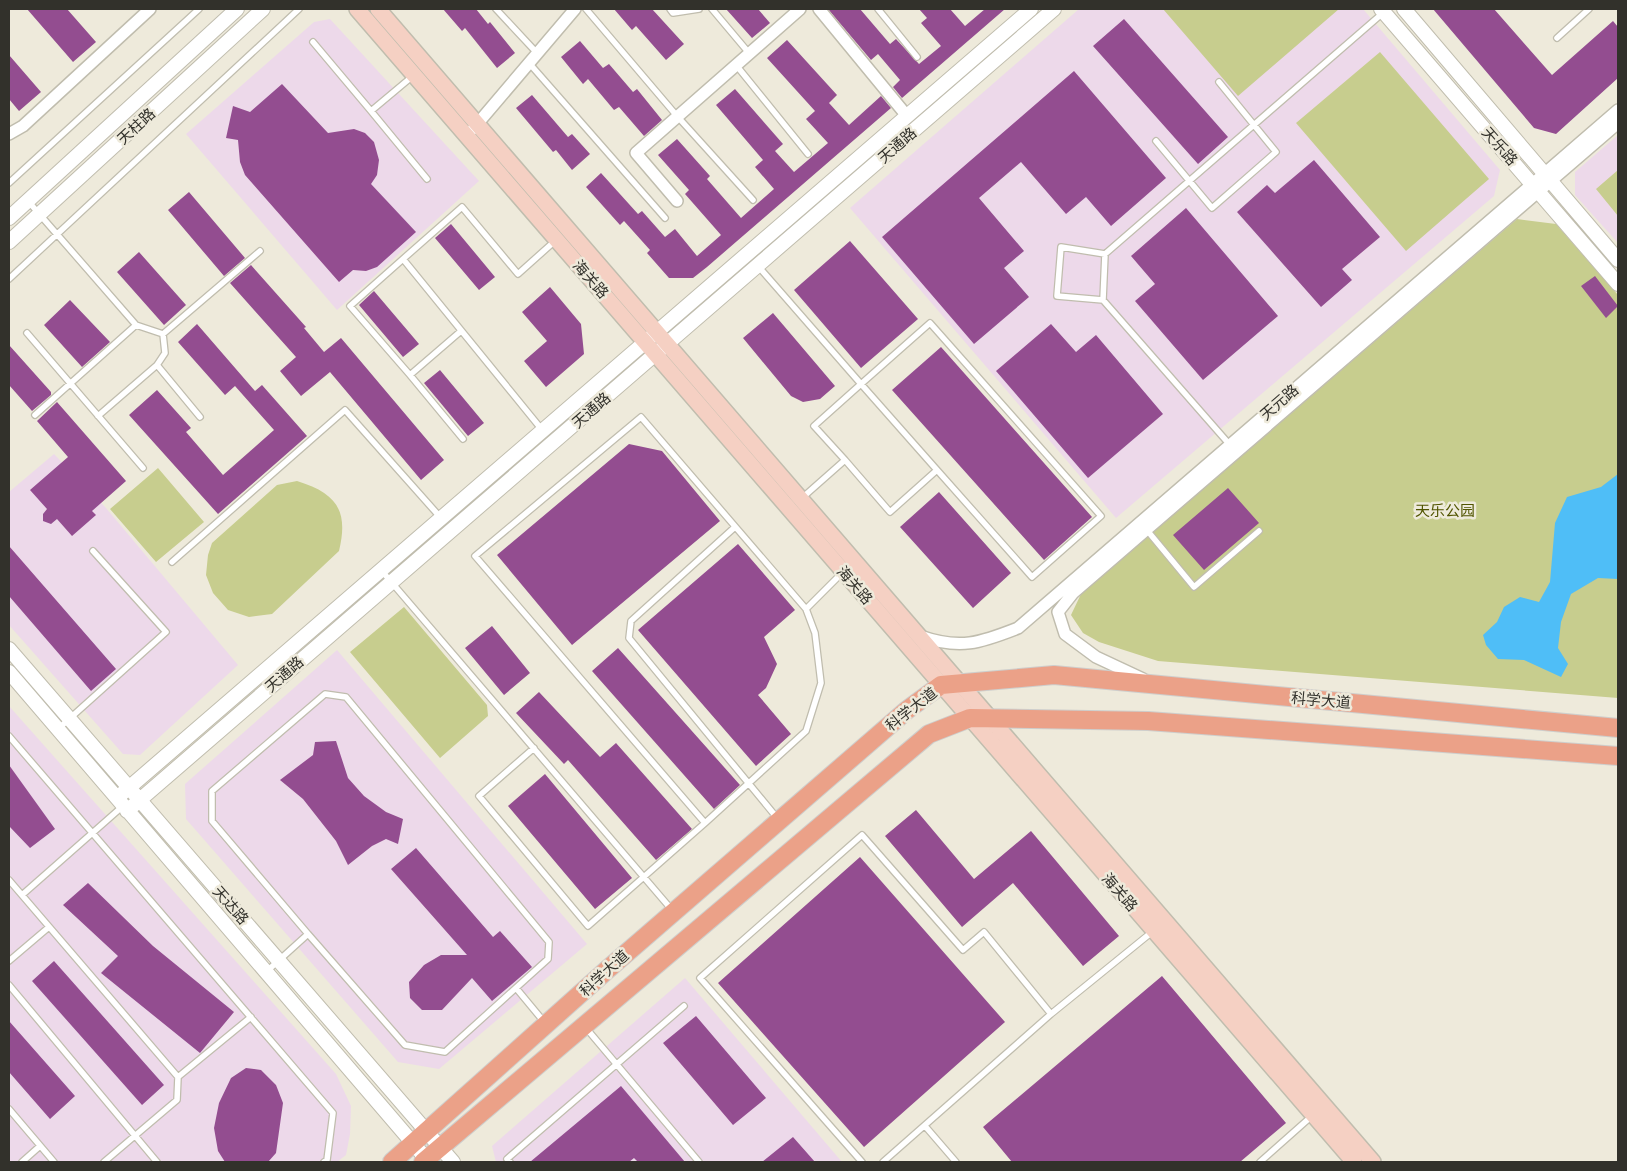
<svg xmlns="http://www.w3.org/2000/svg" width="1627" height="1171" font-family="'Titillium Web','Noto Sans SC',sans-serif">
	<rect width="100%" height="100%" fill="#eeeadb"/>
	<!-- commercial -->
	<path fill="#edd9ea" d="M1079 9H1363L1500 170 1494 196 1116 518 850 208Z
		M330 19 479 181 337 310 186 134 314 22Z
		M1618 135V243L1575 195V172Z
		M54 454 106 508 238 665 140 755 123 754 9 625V492Z
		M337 650 587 944 439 1069 398 1062 186 819 185 784Z
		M9 706 336 1074 351 1106 350 1134 346 1155 337 1162H9Z
		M685 978 842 1162H496L492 1146Z"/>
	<!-- green -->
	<path fill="#c7cd8e" d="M1163 9H1339L1238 96Z
		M1380 52 1489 179 1406 251 1296 123Z
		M1618 170V216L1596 189Z
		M1517 219 1556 224 1618 295V698L1158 661 1099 642 1083 633 1071 615 1081 594Z
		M158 468 204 522 156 562 110 509Z
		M297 481C336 493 349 510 339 551L272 614 249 617 228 610 213 593 206 575 208 555 212 543 277 485Z
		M404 607 487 705 488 716 440 758 350 652Z"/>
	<!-- water -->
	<path fill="#4fbef7" d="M1618 474V579L1598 578 1571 594 1561 622 1558 648 1568 664 1561 677 1524 660 1498 659 1486 645 1483 635 1497 622 1504 607 1520 597 1539 602 1550 582 1555 523 1567 497 1601 487Z"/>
	<!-- building -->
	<path fill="#934d90" d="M27 9H67L96 42 73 62Z
		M443 9H476L488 24 490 22 515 53 497 68 465 28 462 31Z
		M614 9H652L684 44 666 60 636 26 632 30Z
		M726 9H758L770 23 752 38Z
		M828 9H860L890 44 896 39 919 64 941 46 921 23 927 18 919 9H950L965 26 985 9H1005L902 98 893 87 900 80 878 54 871 60Z
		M1433 9H1494L1552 75 1613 21 1618 27V78L1556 134 1534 128Z
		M1124 19 1228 137 1198 164 1093 46Z
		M787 40 837 95 829 103 849 125 881 96 891 108 707 267 693 278H669L647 253 650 250 624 221 620 225 586 187 601 173 638 214 642 211 665 237 675 229 697 256 721 235 685 194 689 190 658 155 677 139 710 176 707 179 741 218 774 189 755 167 763 160 716 105 735 89 783 144 775 151 794 172 828 143 806 119 815 111 767 58Z
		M580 41 603 68 609 64 633 92 637 89 662 120 644 136 619 107 614 110 588 79 583 84 561 57Z
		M9 55 41 92 19 111 9 99Z
		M1074 71 1166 178 1111 226 1086 197 1066 214 1021 162 979 198 1024 251 1004 268 1029 297 974 344 882 237Z
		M282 84 328 133 354 129 365 133 374 142 379 160 377 175 371 184 416 232 377 267 366 271 353 270 339 282 245 175 240 162 238 140 226 138 233 106 250 112Z
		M532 95 568 137 572 134 590 154 572 170 556 150 553 152 516 108Z
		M1314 160 1380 237 1342 269 1352 280 1321 307 1237 212 1267 185 1275 193Z
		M189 192 245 258 224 276 168 210Z
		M1186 208 1278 316 1203 380 1135 301 1155 284 1131 256Z
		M451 224 495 277 479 290 435 238Z
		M850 241 918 319 861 368 794 290Z
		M139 252 186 305 164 325 117 272Z
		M251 265 306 327 304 328 324 352 341 338 444 460 421 480 330 372 301 396 280 371 296 357 230 283Z
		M1595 276 1618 306 1606 318 1581 286Z
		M550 287 581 324 584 354 546 387 524 361 547 341 522 312Z
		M374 291 419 344 403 357 359 305Z
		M70 300 110 342 82 367 44 325Z
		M773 313 835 386 820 399 803 402 791 396 743 338Z
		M197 324 255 391 262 385 307 436 218 514 129 415 157 390 191 428 186 432 223 475 274 430 235 386 225 395 178 342Z
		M1051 324 1076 352 1096 335 1163 414 1088 478 996 371Z
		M9 345 51 392V395L32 411 9 385Z
		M941 347 1092 517 1044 560 892 390Z
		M440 370 484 423 468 436 424 383Z
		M57 402 126 481 92 511 96 515 72 536 57 519 51 524 43 521V514L47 509 30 490 68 457 37 421Z
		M629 444 662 451 720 521 572 645 497 555Z
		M1228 488 1259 523 1204 570 1173 535Z
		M939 492 1011 573 973 608 900 527Z
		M738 544 795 610 764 637 777 664 766 688 758 695 791 734 756 766 638 630Z
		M9 546 116 669 91 691 9 596Z
		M492 626 530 673 504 695 465 648Z
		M618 648 740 785 714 809 592 671Z
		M539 692 600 757 616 743 692 829 656 860 568 760 564 764 516 713Z
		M336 741 348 778 364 796 386 812 403 819 398 844 386 839 372 846 348 865 336 841 303 799 280 780 313 755 315 742Z
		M9 765 55 829 30 848 9 826Z
		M545 774 632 878 595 909 508 806Z
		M916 810 974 879 1031 831 1119 936 1083 966 1013 883 962 927 885 836Z
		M416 848 493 937 500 931 532 967 492 1001 472 978 442 1010H422L410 998 409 982 424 965 441 955H467L391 869Z
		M860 857 1005 1022 864 1147 718 983Z
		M88 883 153 946 234 1012 200 1053 101 973 118 956 63 905Z
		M54 961 164 1085 142 1105 32 981Z
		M1162 976 1286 1123 1240 1162H1012L983 1127Z
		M696 1016 766 1098 733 1125 663 1043Z
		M9 1021 75 1096 50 1119 9 1072Z
		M246 1068 261 1070 276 1085 283 1103 276 1153 268 1162H225L218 1151 214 1128 219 1103 231 1078Z
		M621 1086 685 1162H638L634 1158 629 1162H530Z
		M793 1137 815 1162H762Z"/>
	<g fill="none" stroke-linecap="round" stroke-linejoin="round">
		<defs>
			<path id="service" d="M496 9 537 53
				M586 9 677 116 753 200
				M670 9 673 13 699 9
				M712 9 749 53
				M878 9 917 57
				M1557 38 1589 9
				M313 42 371 111 414 75
				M529 63 665 218
				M736 65 808 154
				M371 111 427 179
				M1156 141 1212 208 1276 152 1219 82
				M9 183 199 9
				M28 201 136 325
				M1105 254 1061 247 1057 296 1103 300 1105 254 1384 12
				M403 259 350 306 410 375 461 331
				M758 266 861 384 814 426 845 460 802 498
				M9 279 299 9
				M1103 300 1230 445
				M27 333 143 468
				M157 365 200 417
				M410 375 463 439
				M35 415 136 325 163 334 260 251
				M98 416 157 365 165 353 163 334
				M543 431 403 259 462 207 518 274 556 240
				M845 460 890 512 937 470 861 384 930 323 1101 516 1032 577 937 470
				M735 527 631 621 629 638 778 819
				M1146 529 1194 587 1259 531
				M172 562 345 410 441 518
				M381 570 672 910
				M806 609 815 633 821 683 806 731 705 823 475 556 641 417 806 609 842 573
				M58 729 166 632 93 551
				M9 736 333 1113 327 1160 324 1162
				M534 748 479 796 588 926 705 823
				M9 880 178 1077 177 1100 104 1162
				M22 895 123 806
				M9 961 49 927
				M266 972 308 934 212 821V791L325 694 346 697 549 942 548 959 445 1052 405 1045 308 934
				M9 985 157 1162
				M516 988 545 1023
				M586 1028 699 1162
				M178 1077 251 1017
				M9 1109 54 1162
				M925 1126 956 1162
				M22 1162 40 1146
				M510 1162 507 1159 684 1006
				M862 1162 700 978 862 835 963 950 984 932 1051 1014 1152 932
				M883 1162 1051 1014
				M1260 1162 1313 1115"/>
			<path id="minor" d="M819 9 907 116
				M473 129 575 9
				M9 134 23 126 150 9
				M677 201 636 153 800 9
				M920 636C960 650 980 643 1018 628L1618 110
				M1143 679 1096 657 1065 634 1058 612 1073 593 1618 123"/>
			<path id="tertiary" d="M1381 9 1618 284
				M1404 9 1618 260
				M9 218 237 9
				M9 242 263 9
				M9 649 453 1162
				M9 672 429 1162
				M117 798 1031 9
				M127 811 1054 9"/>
			<path id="secondary" d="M357 9 1354 1162
				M378 9 1373 1162"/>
			<path id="primary" d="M392 1162 608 969 907 710 941 685 1054 675 1618 728
				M423 1162 929 734 970 718 1148 721 1618 756"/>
		</defs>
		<!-- service casing -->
		<use href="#service" stroke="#c0bdae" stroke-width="8"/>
		<!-- minor casing -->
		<use href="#minor" stroke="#c0bdae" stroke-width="14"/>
		<!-- tertiary casing -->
		<use href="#tertiary" stroke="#c0bdae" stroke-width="16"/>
		<!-- secondary casing -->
		<use href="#secondary" stroke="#c0bdae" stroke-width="18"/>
		<!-- primary casing -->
		<use href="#primary" stroke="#cececc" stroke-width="20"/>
		<!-- service -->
		<use href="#service" stroke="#fff" stroke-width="5.5"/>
		<!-- minor -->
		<use href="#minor" stroke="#fff" stroke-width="11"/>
		<!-- tertiary -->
		<use href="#tertiary" stroke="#fff" stroke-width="14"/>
		<!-- secondary -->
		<use href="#secondary" stroke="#f5d0c3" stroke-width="15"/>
		<!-- primary -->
		<use href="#primary" stroke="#eba188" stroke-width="18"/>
	</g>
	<g text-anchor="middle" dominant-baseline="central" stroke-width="5" stroke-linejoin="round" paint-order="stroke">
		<!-- street labels -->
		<g font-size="15" fill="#32312b" stroke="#eeeadb">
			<text transform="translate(136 126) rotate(-43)">天柱路</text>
			<text transform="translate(897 145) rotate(-41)">天通路</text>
			<text transform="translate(1500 146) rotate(49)">天乐路</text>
			<text transform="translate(591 279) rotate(49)">海关路</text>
			<text transform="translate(1279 402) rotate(-41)">天元路</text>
			<text transform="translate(591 410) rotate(-41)">天通路</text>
			<text transform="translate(855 585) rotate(49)">海关路</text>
			<text transform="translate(284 674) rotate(-41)">天通路</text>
			<text transform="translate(1321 700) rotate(5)">科学大道</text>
			<text transform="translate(911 709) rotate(-38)">科学大道</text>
			<text transform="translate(1120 892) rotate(49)">海关路</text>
			<text transform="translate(231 905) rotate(49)">天达路</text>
			<text transform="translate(604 973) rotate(-42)">科学大道</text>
		</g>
		<!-- park labels -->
		<g font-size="15" fill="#515501" stroke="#eeeadb">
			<text x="1445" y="510">天乐公园</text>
		</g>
	</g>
	<!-- border -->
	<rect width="1627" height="1171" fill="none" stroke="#32312b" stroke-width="20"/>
</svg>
